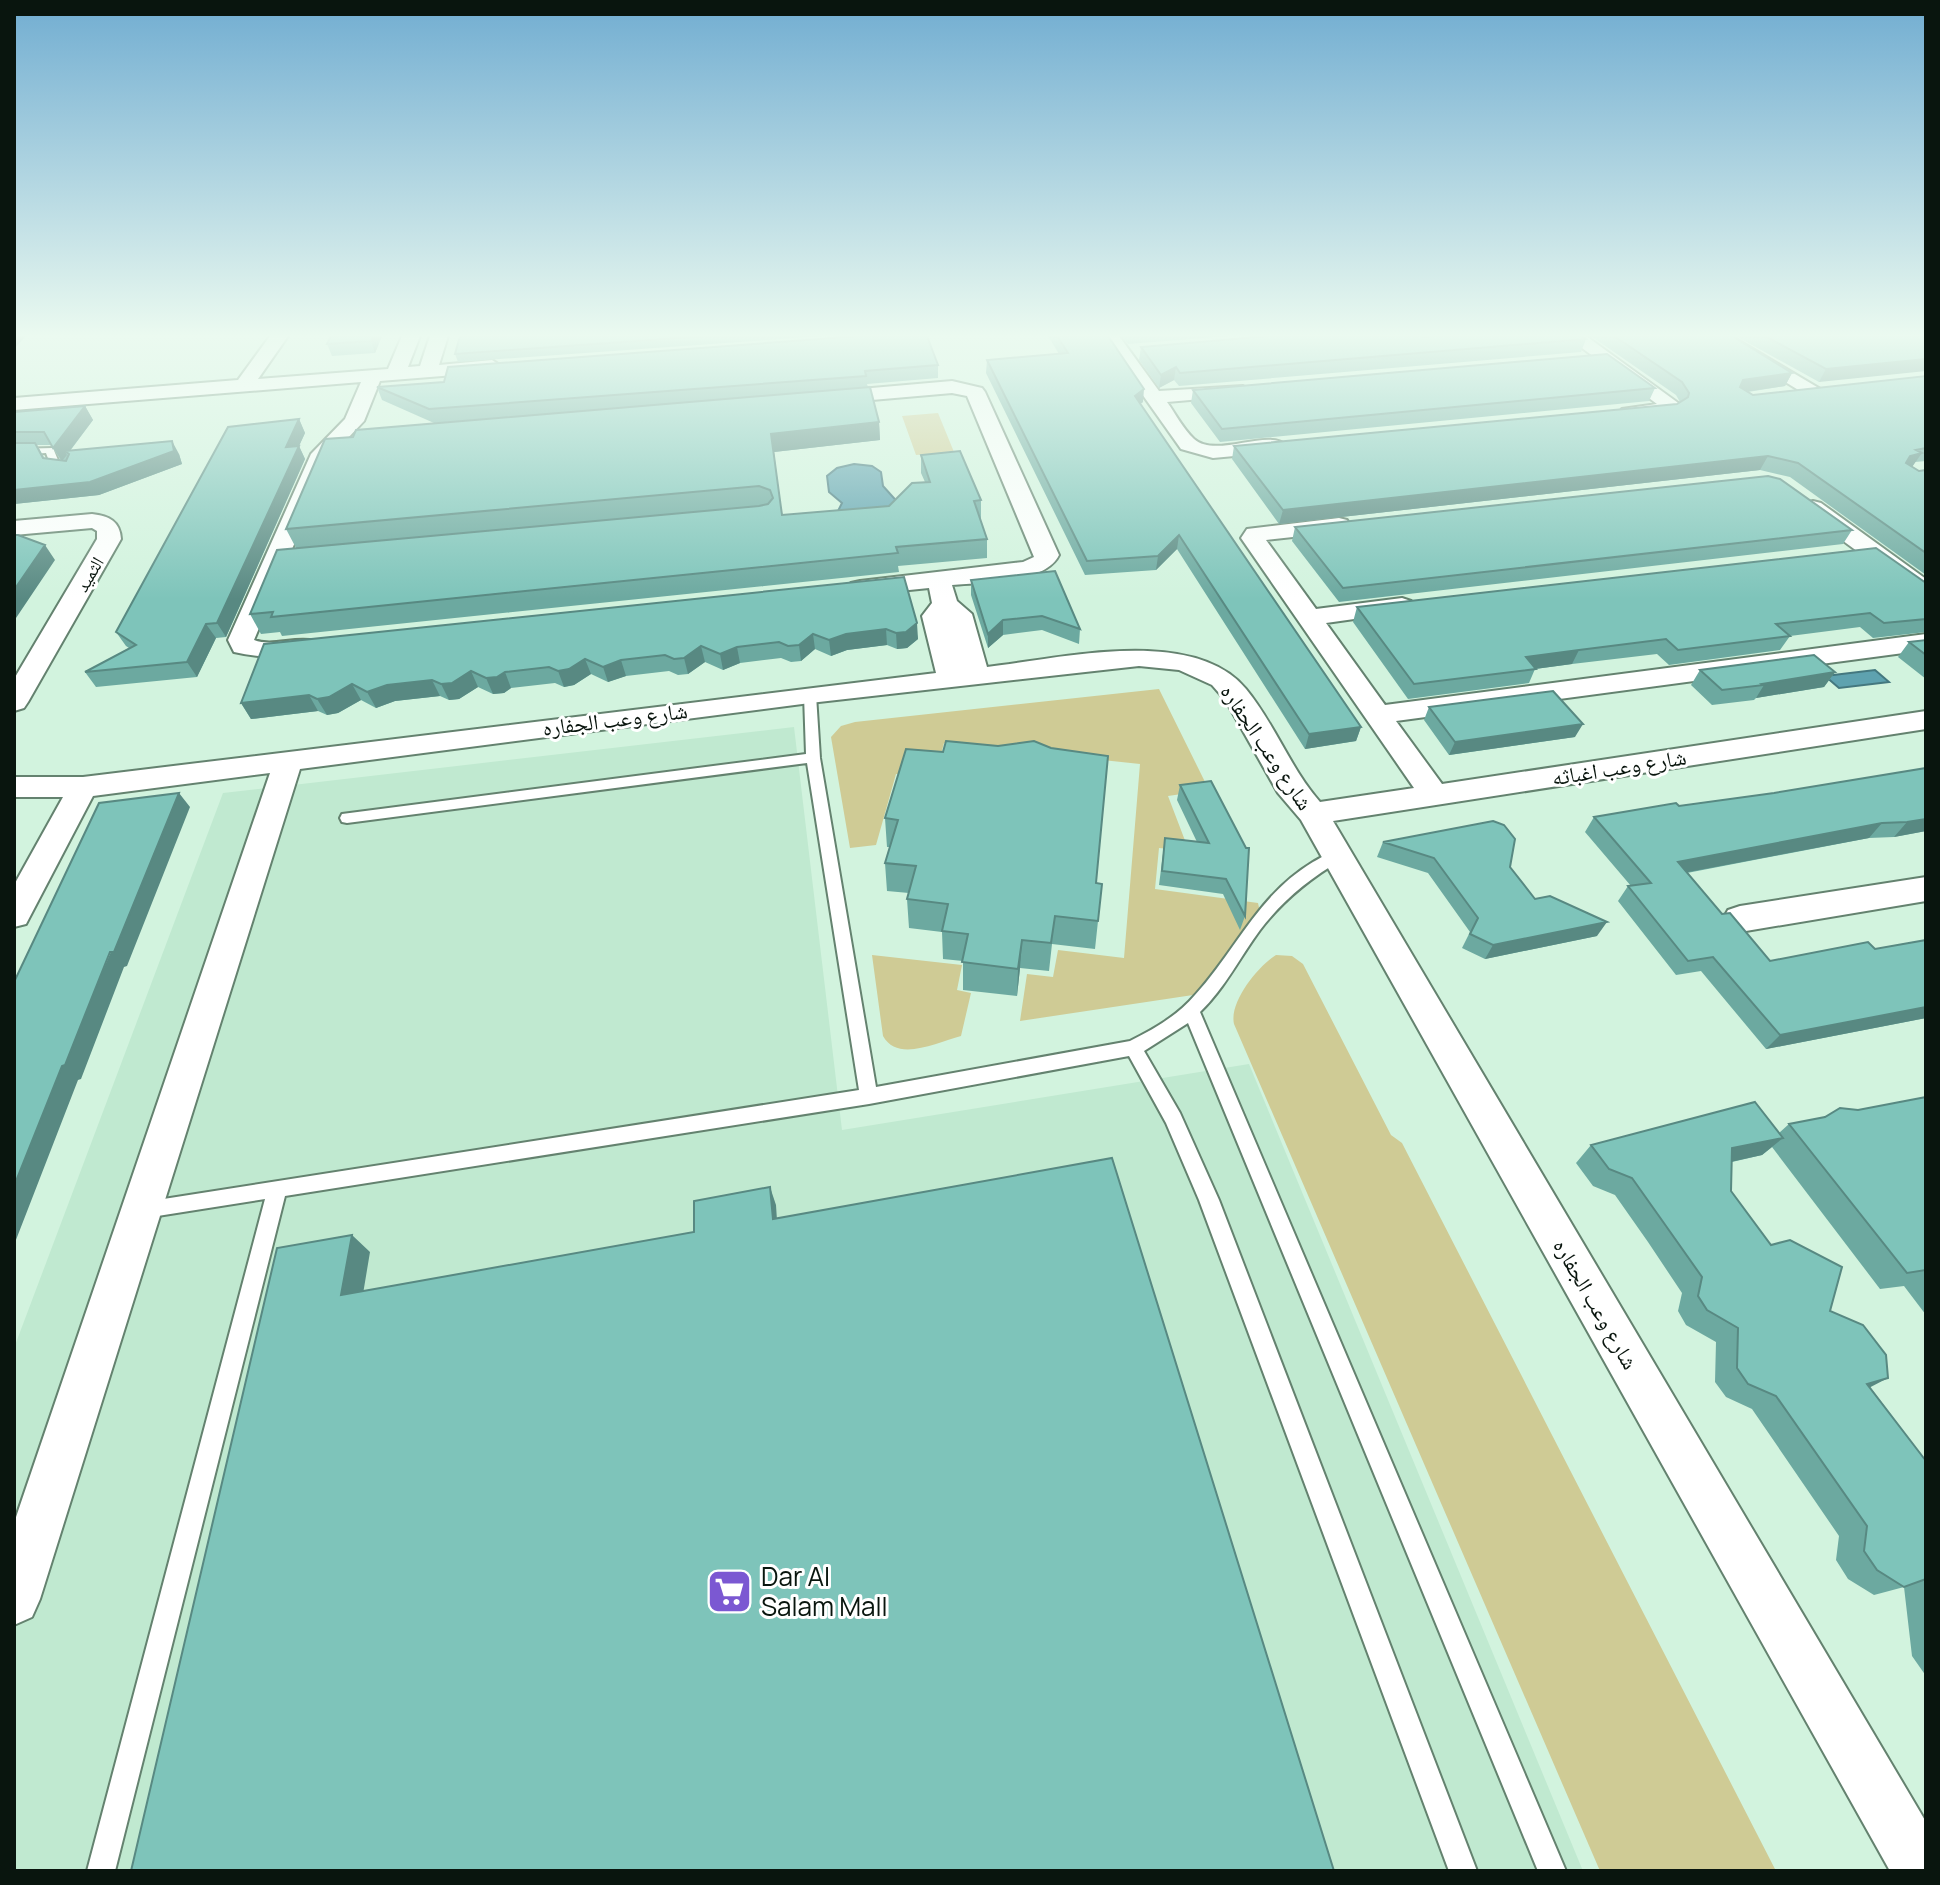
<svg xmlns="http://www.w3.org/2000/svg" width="1940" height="1885" font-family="Manrope,'Noto Naskh Arabic',sans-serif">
	<rect width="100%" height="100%" fill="#d2f3de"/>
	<!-- built -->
	<path fill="#c0e9d0" d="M794 727 842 1130 1249 1064 1583 1871H14V1348L223 793Z"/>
	<!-- green -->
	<path fill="#cfcb95" d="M938 413 954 452 916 455 902 416Z
		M1159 689 1209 790 1168 796 1189 851 1159 848 1155 889 1258 903 1260 912 1211 986 1193 995 1020 1021 1027 974 1053 977 1058 950 1124 958 1140 764 944 743 935 777 896 774 876 845 850 848 831 737 841 726 855 722Z
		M872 955 962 965 957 990 971 993 961 1036C937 1042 898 1063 883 1036Z
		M1276 955 1292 956 1303 964 1391 1135 1402 1143 1776 1871H1600L1234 1024C1229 1002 1258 966 1276 955Z"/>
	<!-- water -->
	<path fill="#5ea2af" stroke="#44787f" stroke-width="2" d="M854 464 872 466 881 472 883 486 901 506 838 511 842 503 829 492 827 476 837 468Z
		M1875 670 1889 682 1839 688 1825 676Z"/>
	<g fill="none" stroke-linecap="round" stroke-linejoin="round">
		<defs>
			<path id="lane" d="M53 448 60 465 73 468V472L52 469 46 453 14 455V449Z
				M810 691 816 695 820 758 876 1087 1130 1041C1154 1029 1177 1016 1195 995 1237 949 1257 896 1313 862 1322 857 1331 850 1341 852L1343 856 1341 860C1309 879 1283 900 1260 930 1240 957 1225 988 1200 1012L1566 1871H1538L1188 1023 1144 1051 1180 1113 1219 1200 1477 1871H1449L1199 1200 1166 1123 1129 1056 869 1104 285 1196 115 1871H87L265 1199 145 1218 138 1215 135 1209 138 1203 859 1090 807 763 347 823 342 822 340 818 342 814 806 754 804 695Z"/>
			<path id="street" d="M270 336H288L258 379 388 369 402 336H420L408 367 420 366 430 336H448L439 365 492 360 501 366 492 372 380 381 364 421 331 456 254 640C273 647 295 636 315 641L319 647 315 653C287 660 262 658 234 652L228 640 311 454 345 419 361 382 14 410V398L238 380Z
				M1101 336H1119L1159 391 1243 386 1246 390 1236 396 1167 402C1175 413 1183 429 1194 439 1216 459 1270 427 1287 446L1277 452 1213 458 1181 449Z
				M1566 336H1586L1681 405 1674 413 1667 415 1622 417 1619 413 1622 409 1657 404Z
				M1710 336H1731L1822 390 1819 394H1805Z
				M952 381 982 388 985 392 1059 555C1045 584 982 582 952 585L957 601 972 614 987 667C1059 659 1193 625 1246 689 1275 724 1290 768 1320 802L1414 788 1241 538 1247 529 1339 518 1347 520 1350 525 1347 530 1339 532 1266 540 1316 609 1402 598 1411 601 1415 606 1411 611 1326 623 1385 705 1926 634V650L1396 721 1442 784 1926 711V729L1333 821 1926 1822V1871H1890L1301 820 1278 793 1226 701 1212 685 1179 670 1139 666 810 703 300 769 40 1599 32 1617 14 1625V1523L270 773 93 796 26 924 14 927V885L63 797H14V777H83L936 673 922 616 932 603 929 588 860 595 851 593 848 588 851 583 860 581 1023 562 1034 557 967 396 952 393 826 404 816 398 826 392Z
				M1813 501 1821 503 1926 579V597L1917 595 1805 513 1802 508 1805 503Z
				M92 514C109 516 120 521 121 539L28 702 24 708 14 711V679L97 539V531L92 528 14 535V521Z
				M1926 877V901L1740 932 1728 928 1723 919 1728 910 1740 906Z"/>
		</defs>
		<!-- lane casing -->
		<use href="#lane" stroke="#64826f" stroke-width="4"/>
		<!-- street casing -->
		<use href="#street" stroke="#64826f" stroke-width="4"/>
		<!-- lane -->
		<use href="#lane" fill="#fff" fill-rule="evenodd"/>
		<!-- street -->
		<use href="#street" fill="#fff" fill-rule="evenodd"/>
	</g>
	<!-- wall -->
	<path fill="#6ca9a0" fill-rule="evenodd" d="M382 336 375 353 332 356 327 344Z
		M460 336H823L458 362 455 354Z
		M1048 336H1108L1143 402 1140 404 1361 727 1356 741 1305 749 1177 549 1156 570 1085 575 986 373 987 360 1059 354Z
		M1121 336H1229L1128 344Z
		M1591 336H1732L1792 373 1785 386 1748 392 1753 395 1926 376V461L1915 462 1912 467 1919 471 1926 470V575L1790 477 1760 470 1279 524 1232 459 1234 446 1677 404 1680 402 1676 395Z
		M1736 336H1926L1819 382Z
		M1422 337 1586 339 1581 352 1179 386 1174 380 1159 388 1139 360 1141 347Z
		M938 365V378L867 384 879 422 880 440 774 452 782 515 889 506 925 482 921 473V455L981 500V519H980L987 539V558L898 566 899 572 282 636 280 632 261 634 250 614 296 548 286 529 569 412 434 423 382 400 377 387 444 382Z
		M1655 388 1649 401 1220 442 1191 403 1193 390Z
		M85 406 93 420 70 451 179 454 182 464 99 495 14 504V412ZM37 445H51L61 461 45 459Z
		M299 419 305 433 299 446 305 459 226 637 216 638 197 677 96 687 85 672 129 648 126 646 116 632Z
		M1295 527 1852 530 1843 544 1339 602 1292 541Z
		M904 577 918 639 907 648 897 649 887 645 847 650 831 656 815 649 801 661 791 662 781 658 740 663 723 670 705 662 688 674 678 675 669 671 626 676 608 682 591 674 574 685 564 687 555 683 511 688 504 693 493 694 478 687 459 699 449 700 440 696 395 701 376 708 361 700 338 713 327 715 318 711 251 719 241 703Z
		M971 580 1080 629 1079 644 1042 630 1003 635 988 648 971 595Z
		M1926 583V632L1873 638 1860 627 1790 636 1780 650 1669 665 1657 654 1572 664 1535 669 1529 683 1408 699 1353 622 1357 607Z
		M1926 640V679L1898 657 1909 642Z
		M1700 670 1835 672 1824 687 1756 698 1754 700 1712 705 1691 685Z
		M1429 707 1575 737 1449 755 1424 720Z
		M906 749 1096 883 1098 921 1095 949 1052 944 1049 971 1020 968 1017 996 963 990V961L943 959 942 932 909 928 907 899 909 893 887 891 885 863 890 847H887L885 818Z
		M1926 768V831L1894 837 1869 838 1687 873 1722 914 1770 961 1875 949 1926 940V1018L1766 1049 1701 971 1676 975 1618 901 1628 886H1631L1585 832 1594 817 1774 793Z
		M1180 785 1245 916 1240 930 1223 894 1159 885 1165 838 1197 842 1177 800Z
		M1383 842 1510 867 1535 899 1597 936 1485 959 1462 948 1470 932 1428 873 1377 857Z
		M1926 1097V1315L1904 1286 1880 1289 1772 1147 1762 1155 1732 1162 1731 1191 1771 1245 1830 1311 1870 1387 1926 1461V1676L1912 1656 1904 1587 1874 1595 1848 1579 1836 1560 1839 1536 1752 1409 1726 1397 1715 1382 1716 1342 1686 1325 1678 1311 1682 1293 1648 1242 1615 1195 1593 1186 1576 1163 1591 1145 1779 1133 1789 1124Z"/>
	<!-- shaded-wall -->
	<path fill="#588982" d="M14 336H26L14 349Z
		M373 336H382L375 353 371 341Z
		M1926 359V371L1819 382 1826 369Z
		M1176 367 1174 380 1159 388 1161 375Z
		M1792 373 1785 386 1737 393 1743 380Z
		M1144 389 1143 402 1133 409 1135 396Z
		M85 406 93 420 68 453 65 451 67 455 62 461 53 448Z
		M299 419 305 433 299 446 305 459 226 637 217 623 286 447Z
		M879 422 880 440 774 452 771 434Z
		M172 441 179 454 182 464 99 495 14 504V490Z
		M1922 453 1912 467 1900 469 1910 456Z
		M1768 456 1760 470 1279 524 1283 510Z
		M1179 535 1177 549 1156 570 1158 556Z
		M45 545 55 560 14 621V590Z
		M1003 620V635L988 648V634Z
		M917 623 918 639 907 648 897 649 896 633Z
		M206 624 216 638 197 677 187 662Z
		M886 629 887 645 847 650 831 656 829 640 846 634Z
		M813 634 815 649 801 661 799 645Z
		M701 646 705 662 688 674 684 658Z
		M737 647 740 663 723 670 720 654Z
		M1579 650 1572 664 1535 669 1526 657Z
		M585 659 591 674 574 685 564 687 558 671Z
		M621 660 626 676 608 682 603 667Z
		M471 671 478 687 459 699 449 700 441 684Z
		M505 672 511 688 504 693 493 694 486 678Z
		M1835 672 1824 687 1756 698 1764 685 1762 684Z
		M432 680 440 696 395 701 376 708 367 692 387 685Z
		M352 684 361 700 338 713 327 715 317 699Z
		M309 695 318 711 251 719 241 703Z
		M1583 724 1575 737 1449 755 1455 742Z
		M1361 727 1356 741 1305 749 1309 734Z
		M179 793 190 807 127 966 124 967 81 1079 78 1080 14 1245V1186L62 1066Z
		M1926 819V831L1894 837 1907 822Z
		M1882 823 1869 838 1667 876 1678 862Z
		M1607 922 1597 936 1485 959 1493 945Z
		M1022 940 1020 968 1017 996 1018 969Z
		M1926 1007V1018L1766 1049 1780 1035Z
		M1783 1138 1762 1155 1712 1166 1732 1148Z
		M770 1187 776 1205 778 1236 773 1219Z
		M352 1235 370 1252 360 1312 341 1295Z
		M1888 1378 1861 1392 1867 1384Z"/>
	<!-- building -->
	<path fill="#7ec4ba" stroke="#588982" stroke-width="2" d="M331 336H373L371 341 327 344Z
		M460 336H706L455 354Z
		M859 336H927L938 365 865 371 866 376 429 409 377 387 444 382 448 367Z
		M1057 336H1108L1144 389 1135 396 1361 727 1309 734 1179 535 1158 556 1087 561 987 360 1068 353Z
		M1269 336H1421L1422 337 1434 336H1582L1586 339 1180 373 1176 367 1161 375 1141 347Z
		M1614 336H1732L1792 373 1743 380 1740 387 1753 395 1926 376V448L1916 450 1922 453 1910 456 1906 463 1919 471 1926 470V553L1798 463 1768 456 1283 510 1234 446 1677 404 1688 397 1689 393 1682 382Z
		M1765 336H1926V359L1826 369Z
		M1607 354 1655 388 1222 429 1193 390Z
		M870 387 879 422 771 434 782 515 889 506 912 483 930 482 921 455 960 451 981 500 974 501 987 539 896 547 898 553 271 617 273 612 250 614 277 550 759 506 768 504 773 498 770 490 759 486 286 529 325 439 353 437 356 430Z
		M85 406 53 448 44 432H14V412Z
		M299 419 286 447 299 446 217 623 206 624 187 662 85 672 136 645 116 632 228 427Z
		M172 441 174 451 90 482 14 490V443H35L43 458 66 461 69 454 65 451Z
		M1768 476 1780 479 1852 530 1343 588 1295 527Z
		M14 535H18L45 545 14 590Z
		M1876 548 1926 583V619L1884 623 1870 613 1776 624 1790 636 1678 650 1666 639 1579 650 1526 657 1536 669 1414 684 1357 607Z
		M1055 571 1080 629 1042 616 1003 620 988 634 971 580Z
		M904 577 917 623 906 632 896 633 886 629 846 634 829 640 813 634 799 645 788 646 779 642 737 647 720 654 701 646 684 658 674 659 665 655 621 660 603 667 585 659 569 669 558 671 549 667 505 672 497 677 486 678 471 671 452 683 441 684 432 680 387 685 367 692 352 684 329 697 317 699 309 695 241 703 264 644Z
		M1926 640V655L1909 642Z
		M1814 655 1835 672 1762 684 1764 685 1722 690 1700 670Z
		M1553 691 1583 724 1455 742 1429 707Z
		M946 741 998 746 1034 741 1051 748 1108 756 1096 883 1102 884 1098 921 1055 916 1051 943 1022 940 1018 969 962 962 968 934 942 931 948 904 907 899 916 866 885 863 898 820 885 818 906 749 943 752Z
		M1926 768V819L1907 822 1882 823 1678 862 1722 914 1730 913 1770 961 1868 942 1875 949 1926 940V1007L1780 1035 1713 957 1688 961 1628 886 1651 883 1594 817 1676 803 1679 806 1774 793Z
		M1211 781 1246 848H1249L1245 916 1226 879 1162 871 1165 838 1209 843 1180 785Z
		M179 793 114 952H110L65 1065 62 1066 14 1186V982L99 803Z
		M1493 821 1504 825 1515 839 1510 867 1535 899 1550 896 1607 922 1493 945 1470 934 1478 918 1434 858 1383 842Z
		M1926 1097V1270L1907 1273 1789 1124 1825 1117 1840 1108 1858 1110Z
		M1755 1102 1783 1138 1732 1148 1731 1191 1771 1245 1790 1240 1842 1267 1830 1311 1863 1325 1886 1355 1888 1378 1867 1384 1926 1461V1579L1904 1587 1877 1570 1864 1551 1867 1526 1776 1396 1748 1384 1737 1368 1738 1328 1707 1310 1698 1296 1702 1277 1666 1226 1632 1178 1609 1169 1591 1145Z
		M1112 1158 1334 1871H131L277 1248 352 1235 341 1295 694 1232V1201L770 1187 773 1219Z"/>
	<!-- sky -->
	<linearGradient id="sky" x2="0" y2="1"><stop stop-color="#71add1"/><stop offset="0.56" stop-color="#ebfaf0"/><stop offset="1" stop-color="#ebfaf0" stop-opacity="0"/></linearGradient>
	<rect width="1940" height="599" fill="url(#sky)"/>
	<!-- icons -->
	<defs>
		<symbol id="supermarket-square" viewBox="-11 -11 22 22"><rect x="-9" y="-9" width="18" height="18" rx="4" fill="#7b58d2" stroke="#fff"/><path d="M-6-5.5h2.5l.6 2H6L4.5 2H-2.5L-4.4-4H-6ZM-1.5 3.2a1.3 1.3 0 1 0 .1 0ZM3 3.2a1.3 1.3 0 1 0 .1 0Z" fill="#fff"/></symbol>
	</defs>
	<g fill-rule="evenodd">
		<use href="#supermarket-square" x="704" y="1566" width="51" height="51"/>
	</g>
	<g text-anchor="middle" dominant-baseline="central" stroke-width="6" stroke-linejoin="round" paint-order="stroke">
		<!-- far-street labels -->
		<g font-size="18" fill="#09150e" stroke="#fff">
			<text transform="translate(89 574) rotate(-60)">الثميد</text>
		</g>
		<!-- street labels -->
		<g font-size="22" fill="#09150e" stroke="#fff">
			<text transform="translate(615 719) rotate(-7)">شارع وعب الجفاره</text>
			<text transform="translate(1267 747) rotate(56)">شارع وعب الجفاره</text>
			<text transform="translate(1619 767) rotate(-9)">شارع وعب اغباثه</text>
			<text transform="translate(1596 1304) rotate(60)">شارع وعب الجفاره</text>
		</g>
		<!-- near-poi labels -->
		<g font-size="26" fill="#09150e" stroke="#fff" text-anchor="start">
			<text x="761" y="1576">Dar Al<tspan x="761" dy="30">Salam Mall</tspan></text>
		</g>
	</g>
	<!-- border -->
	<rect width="1940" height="1885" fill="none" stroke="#09150e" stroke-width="32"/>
</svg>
